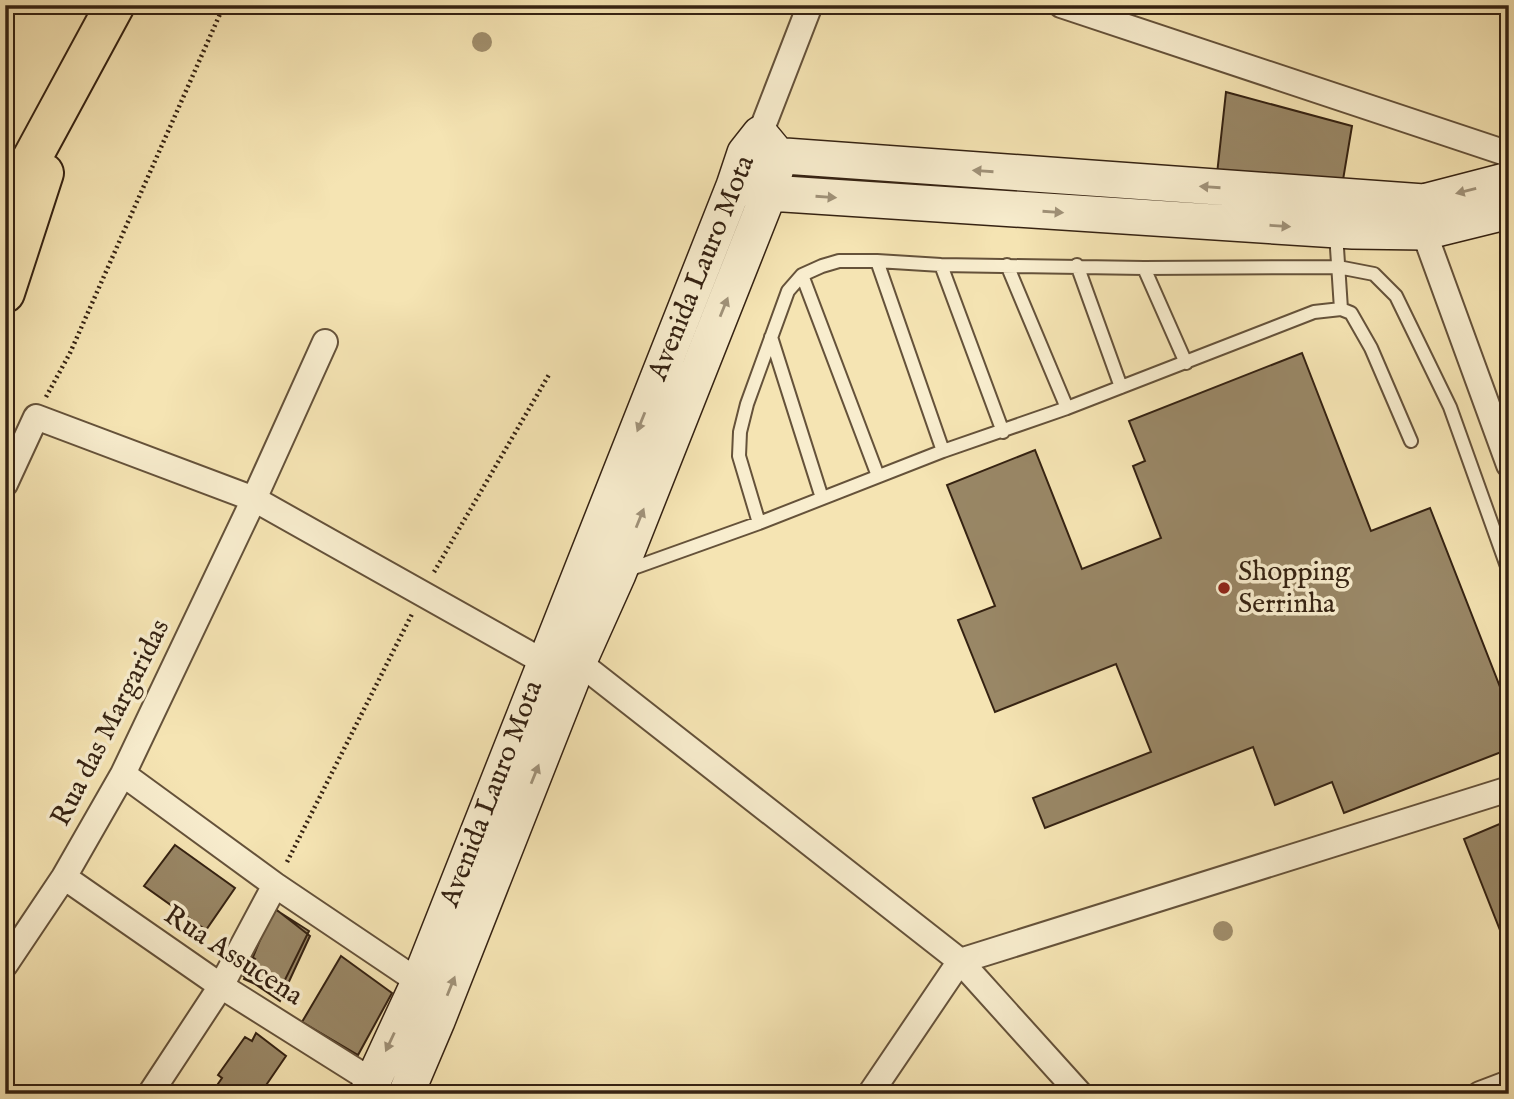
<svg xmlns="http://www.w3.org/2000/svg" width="1514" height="1099" font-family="'IM FELL English',serif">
	<rect width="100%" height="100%" fill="#f5e4b3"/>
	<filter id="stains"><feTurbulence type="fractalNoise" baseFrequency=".00286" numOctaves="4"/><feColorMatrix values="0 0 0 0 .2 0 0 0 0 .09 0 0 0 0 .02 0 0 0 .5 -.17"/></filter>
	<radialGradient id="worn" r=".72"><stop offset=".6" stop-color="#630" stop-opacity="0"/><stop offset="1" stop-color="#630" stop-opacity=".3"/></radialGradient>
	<!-- building -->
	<path fill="#998766" stroke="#352212" stroke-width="2" d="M1226 92 1352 126 1342 186 1217 174Z
		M1302 353 1371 531 1430 508 1509 710V749L1344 813 1332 782 1275 805 1253 747 1045 828 1033 798 1151 752 1116 664 995 712 958 620 995 606 947 485 1035 450 1082 569 1161 538 1133 466 1145 461 1129 421Z
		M1509 820V953L1464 839Z
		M175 845 235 888 206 930 144 886Z
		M273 907 310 936 280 1001 242 975 255 959 246 952Z
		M273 908 309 931 278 994 244 979Z
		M341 956 392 993 358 1055 302 1022Z
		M256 1033 286 1056 260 1094H211L222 1078 218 1075 245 1037 252 1041Z"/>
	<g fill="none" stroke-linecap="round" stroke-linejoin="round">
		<defs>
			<path id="lane" d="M877 261 943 451
				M941 265 1003 432
				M1007 265 1067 408
				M1077 265 1121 387
				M1144 268 1186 363
				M802 275 878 476
				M1341 309 1351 313 1371 348 1411 441
				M771 337 822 498
				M759 523 739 456 740 432 747 404 788 291 802 275 822 266 839 261H877L941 265 1144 268 1338 267 1374 274 1396 296 1450 407 1509 572
				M625 571 759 523 943 451 1067 408 1314 312 1341 309 1336 233"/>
			<path id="street" d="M1061 5 1509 154
				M760 134 810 5
				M1424 232 1509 465
				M5 484 36 417 254 499 544 662
				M567 653 960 961 1080 1094
				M123 774 275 885 419 982
				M64 877 221 986 372 1081
				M960 961 1509 789
				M5 965 64 877 123 774 254 499 325 342
				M150 1094 221 986 275 885
				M870 1094 960 961
				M1480 1094 1509 1083"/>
			<path id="secondary" d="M757 154 1424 202 1509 180
				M747 188 769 193 1353 231 1424 232 1509 211
				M367 1094 419 982 734 186 745 153 760 134 779 157 769 193 618 574 579 661 437 1021 406 1094"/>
			<path id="highway" d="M5 208 115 5
				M5 293 44 173"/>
		</defs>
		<!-- lane casing -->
		<use href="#lane" stroke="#65523a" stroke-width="16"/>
		<!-- street casing -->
		<use href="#street" stroke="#65523a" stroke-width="28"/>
		<!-- secondary casing -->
		<use href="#secondary" stroke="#352212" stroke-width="38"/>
		<!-- highway casing -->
		<use href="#highway" stroke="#352212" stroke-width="42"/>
		<!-- path -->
		<path stroke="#352212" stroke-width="4.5" stroke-dasharray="2 3.5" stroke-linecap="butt" d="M46 397 70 353 224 5
			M434 572 550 373
			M287 862 412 614"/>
		<!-- lane -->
		<use href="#lane" stroke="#f8edce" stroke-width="12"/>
		<!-- street -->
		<use href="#street" stroke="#f8edce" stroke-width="24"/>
		<!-- secondary -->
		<use href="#secondary" stroke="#f8edce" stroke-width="35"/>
		<!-- highway -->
		<use href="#highway" stroke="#f5e4b3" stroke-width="38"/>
	</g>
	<!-- trees -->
	<g fill="#a18f6d">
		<circle cx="482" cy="42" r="10"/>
		<circle cx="1223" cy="931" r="10"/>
	</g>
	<!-- one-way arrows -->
	<defs><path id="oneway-solid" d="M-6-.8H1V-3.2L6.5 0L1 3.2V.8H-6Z" transform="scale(1.75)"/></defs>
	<g fill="#a09279">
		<use href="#oneway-solid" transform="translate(983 171) rotate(-176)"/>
		<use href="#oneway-solid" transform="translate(1210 187) rotate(-176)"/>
		<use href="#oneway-solid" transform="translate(1466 191) rotate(166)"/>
		<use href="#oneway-solid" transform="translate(826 197) rotate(4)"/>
		<use href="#oneway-solid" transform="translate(1053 212) rotate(4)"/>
		<use href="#oneway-solid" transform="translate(1280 226) rotate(4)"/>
		<use href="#oneway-solid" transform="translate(724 307) rotate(-68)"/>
		<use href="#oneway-solid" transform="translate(641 422) rotate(112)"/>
		<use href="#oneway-solid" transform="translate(640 518) rotate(-68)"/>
		<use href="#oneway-solid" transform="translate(535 774) rotate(-68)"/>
		<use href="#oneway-solid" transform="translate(451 986) rotate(-68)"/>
		<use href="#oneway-solid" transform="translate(390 1042) rotate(115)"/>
	</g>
	<!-- markers -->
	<circle fill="#8f2418" stroke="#f8edce" stroke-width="2.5" cx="1224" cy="588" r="7"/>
	<g text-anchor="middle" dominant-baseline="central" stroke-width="7" stroke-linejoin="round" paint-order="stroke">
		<!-- street labels -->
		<g font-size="28" fill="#352212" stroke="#f8edce">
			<text transform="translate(702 268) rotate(-68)">Avenida Lauro Mota</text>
			<text transform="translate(111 723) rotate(-63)">Rua das Margaridas</text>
			<text transform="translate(492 794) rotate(-69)">Avenida Lauro Mota</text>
			<text transform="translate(233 956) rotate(33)">Rua Assucena</text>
		</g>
		<!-- poi labels -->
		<g font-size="28" fill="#352212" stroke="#f8edce" text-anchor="start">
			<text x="1238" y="572">Shopping<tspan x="1238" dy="32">Serrinha</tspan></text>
		</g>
	</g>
	<!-- margin -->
	<rect width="1514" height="1099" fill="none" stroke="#f5e4b3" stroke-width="28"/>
	<rect x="7" y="7" width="1500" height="1085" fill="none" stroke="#352212" stroke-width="3.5"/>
	<rect x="14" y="14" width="1486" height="1071" fill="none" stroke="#352212" stroke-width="2"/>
	<rect width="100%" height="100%" filter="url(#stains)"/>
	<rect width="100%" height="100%" fill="url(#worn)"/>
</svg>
